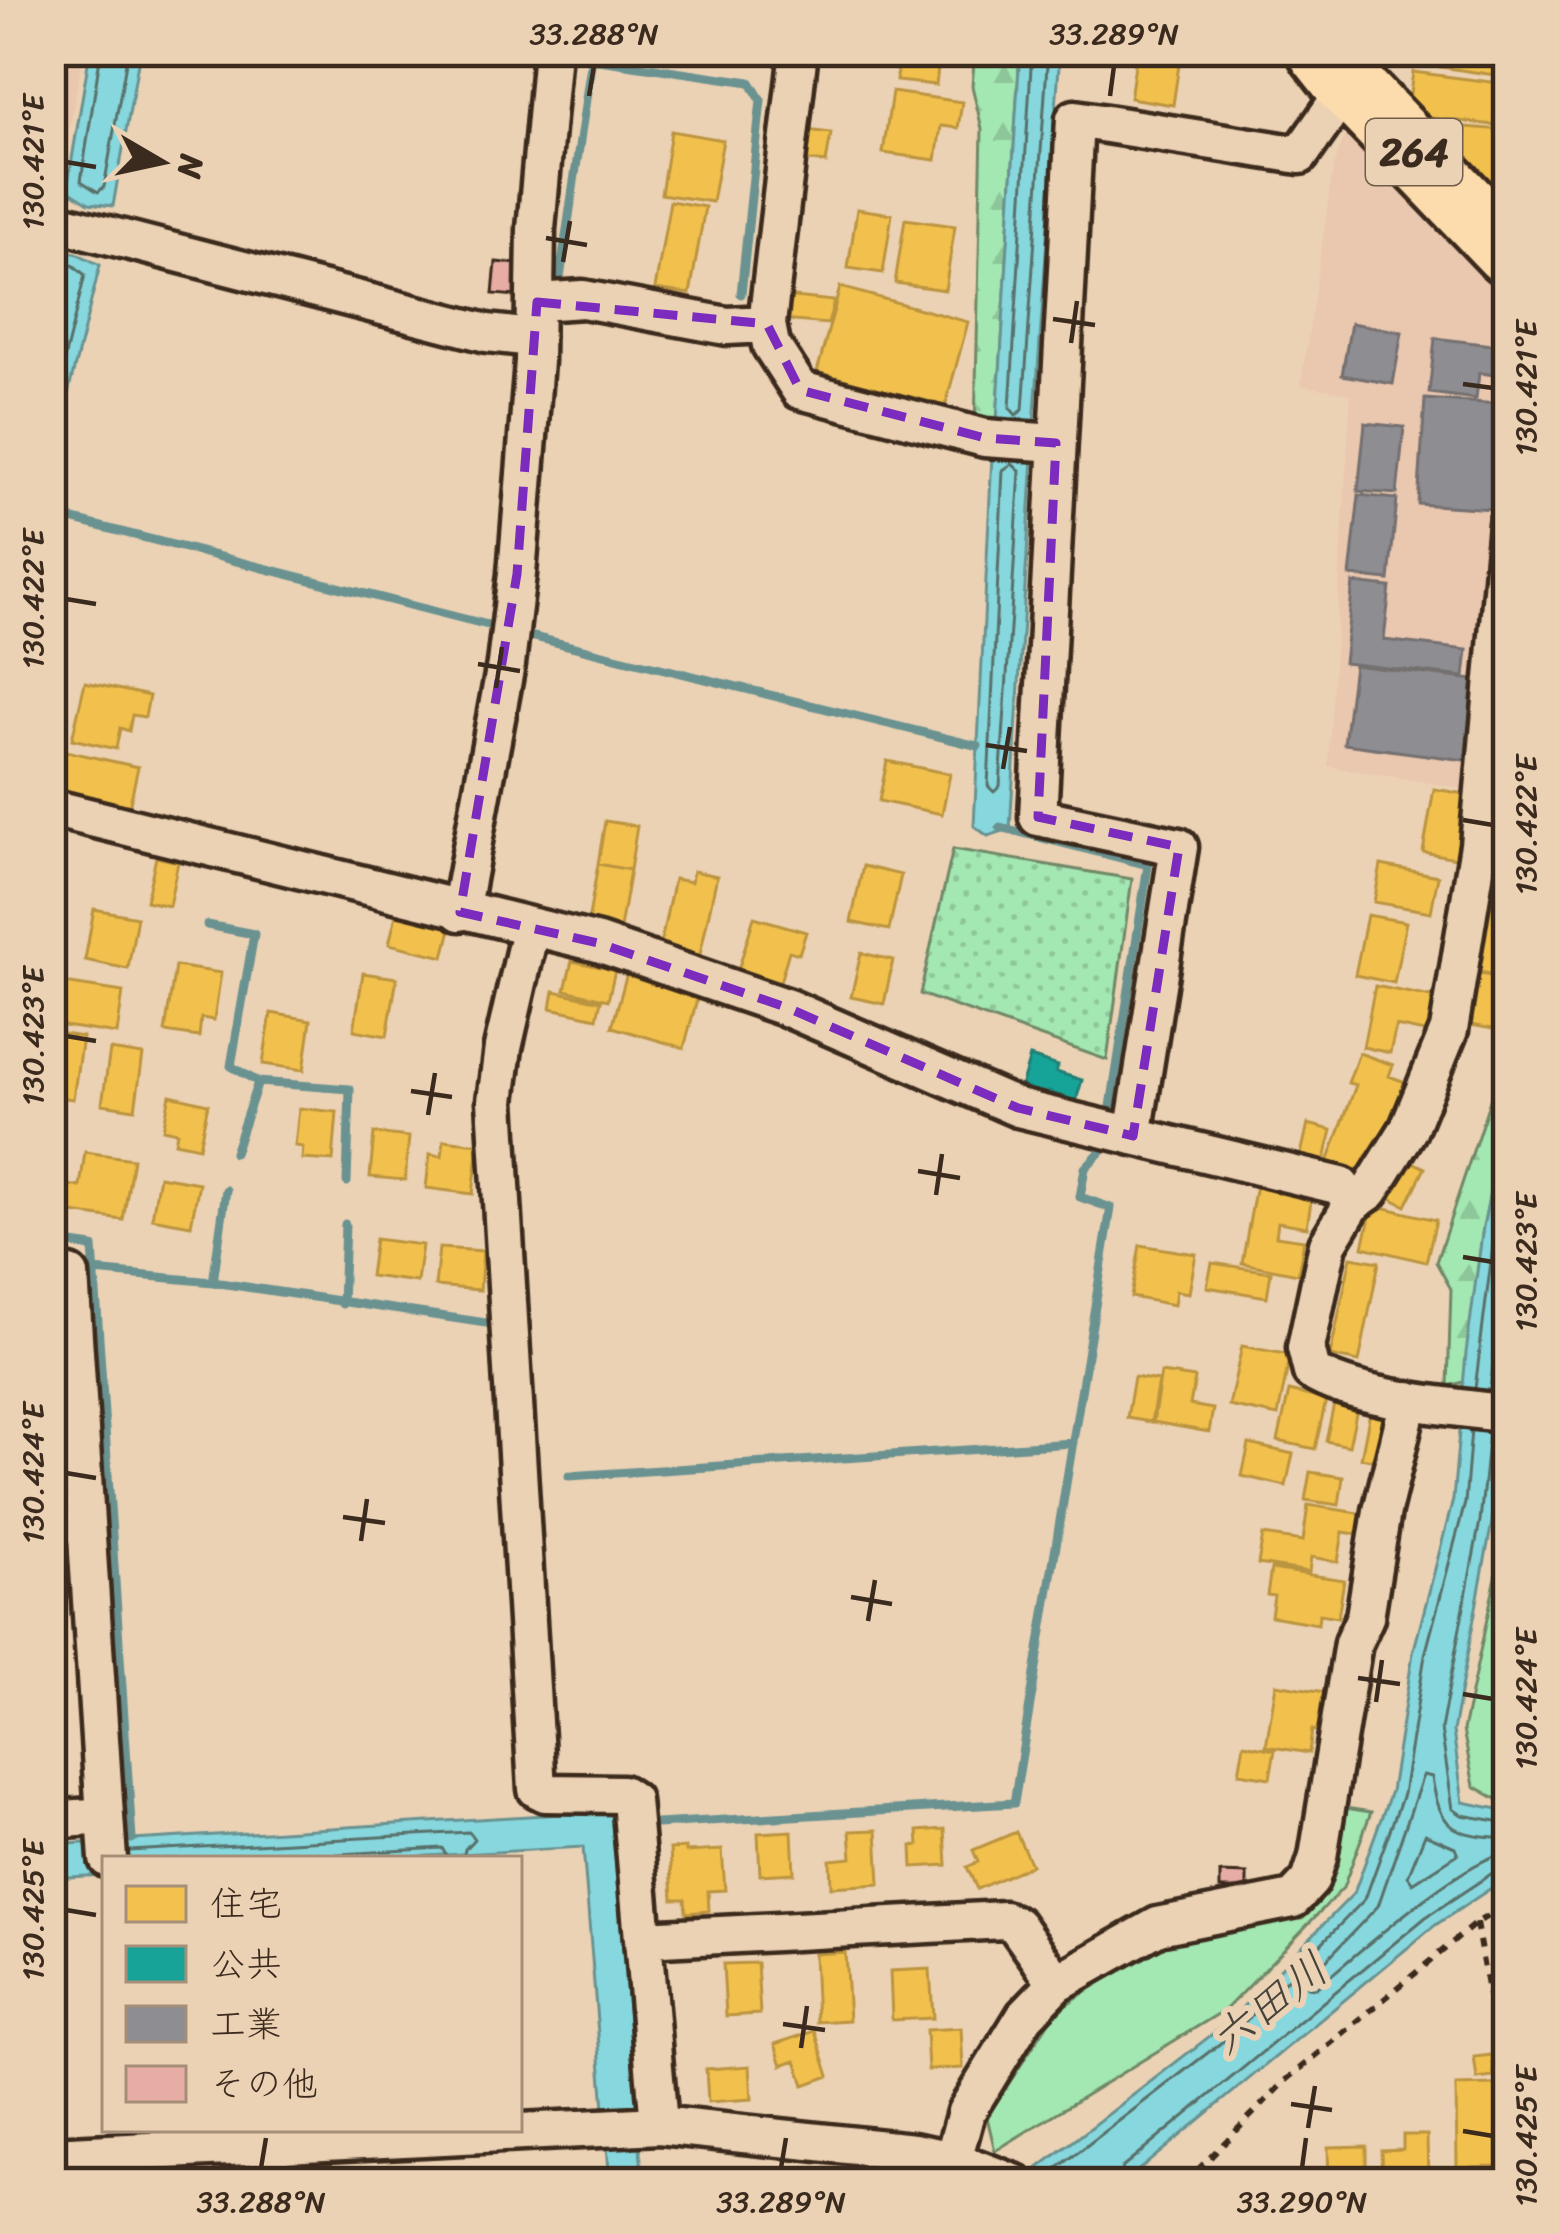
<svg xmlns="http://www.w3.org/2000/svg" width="1559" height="2234" font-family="Sriracha,'Klee One',sans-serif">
	<defs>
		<pattern id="forest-firs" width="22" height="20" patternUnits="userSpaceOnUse" patternTransform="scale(3)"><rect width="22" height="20" fill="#a3e7b2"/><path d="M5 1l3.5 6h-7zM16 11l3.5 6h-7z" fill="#8dc699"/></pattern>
		<pattern id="park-dots" width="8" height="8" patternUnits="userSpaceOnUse" patternTransform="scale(3)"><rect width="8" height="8" fill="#a3e7b2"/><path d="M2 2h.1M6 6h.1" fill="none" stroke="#8dc699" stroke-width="1.8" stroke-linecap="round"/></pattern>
	</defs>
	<rect width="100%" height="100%" fill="#ecd2b4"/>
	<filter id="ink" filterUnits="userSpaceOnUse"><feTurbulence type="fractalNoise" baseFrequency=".00833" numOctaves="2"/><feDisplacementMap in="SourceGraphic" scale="24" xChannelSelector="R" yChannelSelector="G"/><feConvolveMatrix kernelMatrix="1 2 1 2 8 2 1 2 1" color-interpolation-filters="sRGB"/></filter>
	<g filter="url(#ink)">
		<!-- built -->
		<path fill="#eac7af" d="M51 51H84L51 227Z
			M1351 118 1508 294V796L1328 766 1351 394 1301 385 1333 169Z"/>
		<!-- grass -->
		<path fill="#a3e7b2" stroke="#6f8868" stroke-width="3" d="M1504 1540H1508V1788L1504 1803 1474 1786 1463 1730Z
			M1339 1807 1371 1812 1343 1888 1226 2009 995 2151 987 2117 1056 2011 1158 1945 1305 1909Z"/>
		<!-- forest -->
		<path fill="url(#forest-firs)" stroke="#6f8868" stroke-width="3" d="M975 51H1020L997 421 975 427 982 129 972 86Z
			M1508 1032V1105L1483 1227 1464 1382 1448 1386 1451 1289 1436 1262 1502 1064Z"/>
		<!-- park -->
		<path fill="url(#park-dots)" stroke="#6f8868" stroke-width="3" d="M953 849 1132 879 1107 1060 920 994Z"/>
		<!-- water -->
		<path fill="#87d8de" stroke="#699291" stroke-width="3" d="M90 51H140L113 206 89 203 67 189Z
			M1020 51H1060L1034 427 997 421Z
			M51 250 76 253 100 265 51 462Z
			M992 455 1033 458 1010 829 988 836 974 826Z
			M1508 1105V1366L1492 1522 1453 1731 1463 1802 1508 1811V1877L1434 1926 1123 2183H1019L1227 2023 1354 1893 1391 1791 1413 1653 1453 1500 1466 1353 1483 1227Z
			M611 1811 643 2183H610L583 1847 374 1859H105V1875L51 1878V1845Z"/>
		<!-- homes -->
		<path fill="#f2c14e" stroke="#bb9440" stroke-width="3" d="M899 51H940L936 85 896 81Z
			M1137 51H1181L1173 105 1130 98Z
			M1387 51H1498L1495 75 1386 59Z
			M1413 72 1499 83 1494 125 1407 115Z
			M892 92 962 102 958 128 941 126 936 160 883 153Z
			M1466 127 1503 130 1498 193 1462 173Z
			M807 130 831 133 826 163 803 160Z
			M671 131 723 140 712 202 661 194Z
			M670 201 705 207 690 294 655 289Z
			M857 209 892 214 883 273 848 268Z
			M905 219 955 226 945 290 895 283Z
			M840 287 968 322 945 407 817 372Z
			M784 296 834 301 828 324 781 320Z
			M85 682 149 696 145 717 132 715 129 731 120 728 116 749 72 739Z
			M61 750 138 767 129 808 52 791Z
			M887 761 950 774 942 814 879 801Z
			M1434 789 1472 795 1461 859 1423 852Z
			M605 821 637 826 630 870 598 864Z
			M156 857 178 862 169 906 146 901Z
			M598 864 630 870 619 934 587 928Z
			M1381 865 1438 876 1431 912 1374 902Z
			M863 866 901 875 889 930 851 922Z
			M693 871 717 876 699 959 659 951 674 879 691 882Z
			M1487 884 1508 888V977L1473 971Z
			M94 909 137 917 128 969 85 960Z
			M397 911 452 925 444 957 389 944Z
			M1367 915 1406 922 1394 983 1355 975Z
			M754 917 806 932 799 954 789 951 778 989 736 977Z
			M861 953 893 960 884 1004 851 997Z
			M572 961 615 970 608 1000 565 990Z
			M175 966 221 973 214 1020 201 1018 199 1037 165 1032Z
			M363 973 397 978 387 1036 354 1030Z
			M627 973 699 992 684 1048 612 1027Z
			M1474 973 1508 979 1504 1031 1465 1024Z
			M51 981 123 992 117 1034 51 1024Z
			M1375 986 1436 998 1429 1033 1396 1026 1390 1053 1363 1047Z
			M554 991 601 1001 597 1018 551 1008Z
			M271 1013 311 1020 304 1070 263 1064Z
			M51 1032 82 1037 73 1099 51 1096Z
			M110 1050 143 1055 135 1109 102 1104Z
			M1359 1053 1393 1065 1389 1076 1408 1083 1379 1161 1366 1156 1359 1177 1327 1165 1356 1085 1348 1083Z
			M170 1095 208 1104 199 1147 175 1142 177 1132 163 1129Z
			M299 1108 337 1112 333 1161 302 1159 303 1147 295 1146Z
			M1308 1124 1332 1130 1322 1172 1298 1167Z
			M374 1133 409 1137 405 1180 370 1177Z
			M444 1140 479 1144 473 1194 426 1188 430 1154 442 1156Z
			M51 1151 62 1153 55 1201 51 1200Z
			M85 1152 133 1159 123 1220 65 1212 69 1185 80 1187Z
			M1400 1156 1425 1168 1406 1206 1381 1193Z
			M159 1176 199 1183 191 1225 152 1218Z
			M1256 1185 1312 1195 1307 1227 1278 1222 1276 1236 1304 1240 1298 1274 1242 1263Z
			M1373 1205 1436 1220 1426 1262 1363 1247Z
			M375 1239 422 1245 417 1282 370 1276Z
			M1140 1245 1196 1254 1189 1293 1176 1291 1174 1305 1131 1297Z
			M439 1248 483 1251 480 1290 435 1286Z
			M1351 1257 1379 1262 1359 1362 1330 1356Z
			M1212 1263 1271 1272 1267 1297 1207 1287Z
			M1242 1346 1290 1355 1278 1416 1229 1406Z
			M1161 1373 1195 1378 1190 1405 1213 1409 1209 1432 1153 1422Z
			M1134 1377 1158 1381 1151 1422 1127 1418Z
			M1289 1391 1326 1400 1315 1449 1278 1441Z
			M1372 1402 1397 1406 1386 1463 1361 1458Z
			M1334 1404 1357 1409 1349 1446 1326 1441Z
			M1249 1444 1293 1454 1286 1486 1242 1476Z
			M1310 1472 1343 1477 1339 1505 1305 1500Z
			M1308 1505 1365 1514 1362 1535 1343 1532 1338 1562 1311 1557 1309 1572 1258 1564 1263 1535 1303 1541Z
			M1271 1569 1344 1580 1338 1617 1319 1614 1318 1624 1271 1616 1274 1596 1267 1595Z
			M1276 1684 1325 1692 1318 1731 1312 1730 1309 1753 1266 1746Z
			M1244 1744 1275 1750 1270 1778 1239 1773Z
			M945 1829 947 1865 913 1867 912 1846 919 1845 918 1831Z
			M877 1830 880 1884 831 1887 830 1860 852 1858 850 1831Z
			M792 1831 794 1873 760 1875 758 1833Z
			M1016 1832 1031 1865 977 1889 967 1867 978 1862 973 1850Z
			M686 1848V1852L722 1850 725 1890 708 1891 709 1911 686 1913 685 1899H673L670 1849Z
			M845 1952 849 2020 817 2022 814 1954Z
			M757 1963 760 2014 726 2016 723 1964Z
			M930 1969 933 2018 892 2020 890 1971Z
			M961 2028 963 2068 928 2070 926 2030Z
			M815 2031 829 2076 804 2085 796 2060 782 2065 775 2044Z
			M1492 2055 1494 2077 1477 2079 1474 2057Z
			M750 2066 752 2099 708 2102 706 2069Z
			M1496 2085 1498 2166 1457 2167 1456 2086Z
			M1403 2135H1427L1428 2183H1382L1381 2150 1403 2149Z
			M1366 2146V2183H1329L1328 2147Z"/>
		<!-- public -->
		<path fill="#17a398" stroke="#227f73" stroke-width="3" d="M1030 1057 1058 1066 1056 1072 1082 1080 1076 1101 1049 1092 1047 1098 1020 1090Z"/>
		<!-- industry -->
		<path fill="#8d8d92" stroke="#746f6f" stroke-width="3" d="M1351 323 1402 332 1393 384 1342 375Z
			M1435 338 1500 346 1496 375 1479 373 1476 399 1429 393Z
			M1425 399 1499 404 1492 509 1418 504Z
			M1365 423 1404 427 1397 494 1358 491Z
			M1359 495 1397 499 1389 580 1350 576Z
			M1353 583 1390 587 1384 640 1467 650 1464 677 1344 663Z
			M1354 665 1482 681 1472 761 1344 744Z"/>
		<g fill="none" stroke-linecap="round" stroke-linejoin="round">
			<!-- shore -->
			<path stroke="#59706b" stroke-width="3" d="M101 51 81 181 98 192 104 187 128 51
				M1032 51 1010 408 1016 415 1023 410 1048 51
				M51 262 73 265 85 275 51 412
				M1012 464 1020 471 1000 786 994 792 988 786 1003 470Z
				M1475 1389 1495 1229 1508 1165
				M1490 1390 1508 1244
				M1489 1433 1480 1521 1441 1729 1453 1809 1462 1815 1508 1823
				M1425 1834 1455 1847 1458 1854 1413 1883 1408 1876Z
				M1508 1838C1454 1835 1440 1831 1432 1777L1423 1775 1378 1906 1307 1980V1987L1316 1988C1352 1958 1467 1855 1508 1853
				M129 1851 469 1832 474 1839 465 1849 463 1859
				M256 1859 442 1848 448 1859
				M1038 2183 1235 2032 1365 1899 1403 1794 1425 1655 1465 1503 1471 1430
				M1117 2183 1122 2168 1426 1917 1497 1870 1508 1868"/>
			<!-- stream -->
			<path stroke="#699291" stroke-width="9" d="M592 59 750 82 761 100 741 294
				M560 278 593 51
				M51 514 488 625
				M530 636 978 746
				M1000 827 1148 865 1110 1113
				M207 925 254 934 231 1066 258 1082 350 1089 347 1182
				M234 1153 258 1082
				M51 1241 93 1247 132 1839
				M94 1271 213 1282 486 1323
				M213 1282 226 1190
				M342 1304 345 1224
				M569 1476 1073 1443
				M657 1824 1014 1803 1111 1208 1080 1197 1085 1168 1104 1148"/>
		</g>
		<!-- building -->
		<path fill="#e7ada4" stroke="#3b2a1e" stroke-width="3" d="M496 262 519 264 516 296 493 294Z
			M1220 1873 1247 1874V1889H1220Z"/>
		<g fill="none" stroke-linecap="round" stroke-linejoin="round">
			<defs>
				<path id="street" d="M799 51 767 324 771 345 800 390 985 438 1056 443
					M61 223 487 333 533 338
					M537 302 583 299 727 326 767 324
					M51 808 598 943 788 1008 1018 1108 1341 1186 1353 1203 1328 1244 1306 1348 1312 1372C1357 1400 1453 1406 1508 1414
					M460 912 506 664 517 574 534 361 536 229 552 51
					M530 930 503 1048 496 1101 537 1789 545 1793 622 1794 631 1800 659 2125
					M1133 1136 1179 847 1038 817 1075 119 1300 155 1349 85
					M1353 1203 1370 1191 1408 1130 1449 1030 1479 845 1508 524
					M51 1272 70 1275 105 1816
					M51 1820 105 1816 108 1859
					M643 1939 1004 1920 1016 1925 1057 1983
					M51 2156 659 2125 913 2152 953 2160 1014 2183
					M953 2160 966 2112 1025 2016 1057 1983 1158 1926 1293 1899 1310 1881 1318 1857 1353 1643 1365 1617 1382 1511 1409 1400"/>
				<path id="highway" d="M1322 51 1349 85 1508 251"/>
			</defs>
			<!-- street casing -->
			<use href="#street" stroke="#3b2a1e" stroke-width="45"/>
			<!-- highway casing -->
			<use href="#highway" stroke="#3b2a1e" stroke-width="75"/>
			<!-- path -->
			<path stroke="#3b2a1e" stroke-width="6" stroke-dasharray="9 9" stroke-linecap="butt" d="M1476 1923 1508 2108
				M1185 2183 1283 2083 1476 1923 1508 1904"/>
			<!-- street -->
			<use href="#street" stroke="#ecd2b4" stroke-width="36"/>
			<!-- highway -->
			<use href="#highway" stroke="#fcdcac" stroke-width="66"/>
		</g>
	</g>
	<!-- marked area -->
	<path fill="none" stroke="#7b2cbf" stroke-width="9" stroke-dasharray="24 15" stroke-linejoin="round" d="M537 302 767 324 800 390 985 438 1056 443 1038 817 1179 847 1133 1136 1018 1108 788 1008 598 943 460 912 517 574Z"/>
	<!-- ticks -->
	<path fill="none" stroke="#3b2a1e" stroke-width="4.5" d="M589 96 594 66M1110 96 1114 66M66 162 96 167M546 238 587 245M563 262 570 221M1053 319 1095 325M1071 343 1077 301M1463 384 1493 388M66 599 96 604M478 664 520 671M496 688 502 647M986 745 1027 751M1003 769 1010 727M1463 820 1493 825M66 1036 96 1041M411 1091 452 1097M428 1115 435 1073M918 1171 960 1178M936 1195 942 1154M1463 1257 1493 1262M66 1473 96 1478M343 1517 385 1523M361 1541 367 1499M851 1597 892 1604M868 1621 875 1580M1358 1678 1400 1684M1463 1694 1493 1699M1376 1702 1382 1660M66 1910 96 1915M783 2024 825 2030M801 2048 807 2006M1291 2104 1332 2110M1308 2128 1315 2086M1463 2131 1493 2136M261 2168 266 2138M781 2168 786 2138M1302 2168 1306 2138"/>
	<g text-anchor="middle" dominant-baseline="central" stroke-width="12" stroke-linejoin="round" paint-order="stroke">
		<!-- shield labels -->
		<rect fill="#ecd2b4" stroke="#705c4b" stroke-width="3" x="1366" y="119" width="96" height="66" rx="9"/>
		<g font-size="39" font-weight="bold" fill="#3b2a1e">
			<text x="1414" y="152">264</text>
		</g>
		<!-- water labels -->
		<g font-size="45" font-style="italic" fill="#46443b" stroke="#ecd2b4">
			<text transform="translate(1269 2004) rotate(-38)">六田川</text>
		</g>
	</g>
	<!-- margin -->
	<rect width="1559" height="2234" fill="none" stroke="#ecd2b4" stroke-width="132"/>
	<!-- legend -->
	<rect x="102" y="1856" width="420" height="276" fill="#ecd2b4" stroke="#a58f78" stroke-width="3"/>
	<rect x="126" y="1886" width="60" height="36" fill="#f2c14e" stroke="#a58f78" stroke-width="3"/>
	<text x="210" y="1916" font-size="36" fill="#3b2a1e">住宅</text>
	<rect x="126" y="1946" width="60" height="36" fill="#17a398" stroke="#a58f78" stroke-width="3"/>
	<text x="210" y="1976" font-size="36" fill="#3b2a1e">公共</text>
	<rect x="126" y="2006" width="60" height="36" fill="#8d8d92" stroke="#a58f78" stroke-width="3"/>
	<text x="210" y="2036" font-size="36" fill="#3b2a1e">工業</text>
	<rect x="126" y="2066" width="60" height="36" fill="#e7ada4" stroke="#a58f78" stroke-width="3"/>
	<text x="210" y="2096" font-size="36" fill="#3b2a1e">その他</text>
	<!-- north arrow -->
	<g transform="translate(162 162) rotate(99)" stroke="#ecd2b4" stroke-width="9" paint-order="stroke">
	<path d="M0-9L21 45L0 30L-21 45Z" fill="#3b2a1e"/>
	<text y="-18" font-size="33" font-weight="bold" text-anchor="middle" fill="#3b2a1e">N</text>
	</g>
	<rect x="66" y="66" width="1427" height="2102" fill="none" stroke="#3b2a1e" stroke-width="4.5"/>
	<g font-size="30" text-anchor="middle" fill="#3b2a1e">
		<text x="594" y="44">33.288°N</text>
		<text x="1114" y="44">33.289°N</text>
		<text transform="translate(33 162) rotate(-90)" y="10">130.421°E</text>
		<text transform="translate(1526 388) rotate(-90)" y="10">130.421°E</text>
		<text transform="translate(33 599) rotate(-90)" y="10">130.422°E</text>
		<text transform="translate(1526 825) rotate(-90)" y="10">130.422°E</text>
		<text transform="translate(33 1036) rotate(-90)" y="10">130.423°E</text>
		<text transform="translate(1526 1262) rotate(-90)" y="10">130.423°E</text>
		<text transform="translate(33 1473) rotate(-90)" y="10">130.424°E</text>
		<text transform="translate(1526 1699) rotate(-90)" y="10">130.424°E</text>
		<text transform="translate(33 1910) rotate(-90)" y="10">130.425°E</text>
		<text transform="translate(1526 2136) rotate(-90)" y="10">130.425°E</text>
		<text x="261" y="2212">33.288°N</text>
		<text x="781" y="2212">33.289°N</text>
		<text x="1302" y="2212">33.290°N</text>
	</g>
</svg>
